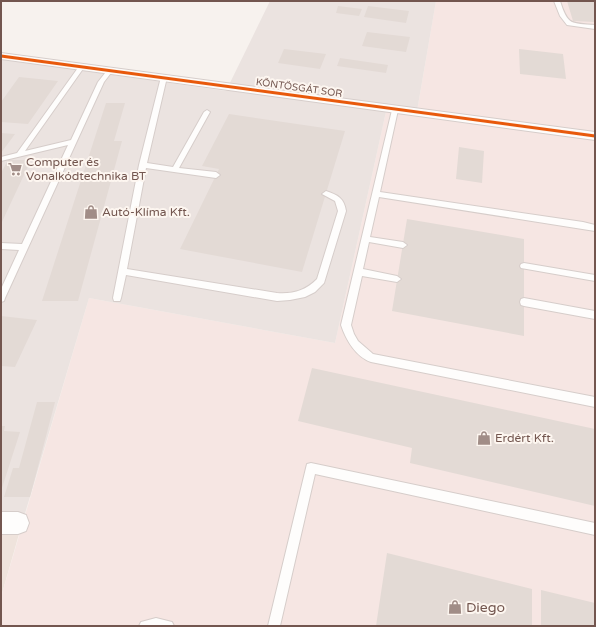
<svg xmlns="http://www.w3.org/2000/svg" width="596" height="627" font-family="'Varela Round',sans-serif">
	<rect width="100%" height="100%" fill="#f7f2ee"/>
	<!-- residential -->
	<path fill="#efe3dc" d="M1 522 21 527 1 597Z"/>
	<!-- commercial -->
	<path fill="#f6e6e3" d="M436 1H595V626H1V597L89 298 335 343 387 107 417 111Z"/>
	<!-- industrial -->
	<path fill="#ebe3e0" d="M270 1H436L417 111 387 107 335 343 89 298 21 527 1 522V59L226 91Z"/>
	<!-- building -->
	<path fill="#e3dad5" d="M567 1H595V22L573 21Z
		M338 6 362 9 359 16 336 13Z
		M368 6 409 11 406 23 364 17Z
		M367 32 410 37 406 52 362 46Z
		M284 49 326 54 320 69 278 63Z
		M519 49 563 54 566 79 520 74Z
		M340 58 388 65 386 73 337 66Z
		M19 77 58 81 28 124 1 122V102Z
		M106 103H125L114 141H122L78 301H42Z
		M229 114 345 131 302 272 180 249 219 169 202 166Z
		M1 133 15 134 1 153Z
		M459 147 484 151 482 183 456 179Z
		M8 160H31L1 224V173Z
		M407 219 524 239V336L392 311Z
		M1 316 37 320 15 367 1 366Z
		M312 368 595 429V506L410 463 412 448 298 421Z
		M37 402H55L30 497H4L13 468H19Z
		M1 426H5L4 431 20 432 1 491Z
		M387 553 532 589V626H376Z
		M541 590 595 603V626H541Z"/>
	<g fill="none" stroke-linecap="round" stroke-linejoin="round">
		<defs>
			<path id="service" d="M554 1H560C568 26 571 23 595 25V29L567 25 560 16Z
				M82 64 85 66 25 151 71 140 98 82 109 68 114 69 104 82 5 298 4 301 1 302V289L19 250 1 249V243L22 244 68 145 1 161V157L17 153 80 65Z
				M164 75 167 77 147 163 173 167 204 112 207 110 210 112 179 168 216 172 220 175 216 178 146 168 127 269 277 293C293 294 305 291 317 279L338 211 335 201 322 194 326 191C338 195 344 198 346 211L324 283 315 292 305 297 290 300 277 301 126 275 121 298 120 301H114L113 298 139 165 161 77Z
				M395 108 398 110 380 192 583 222 595 225V231L379 197 370 237 403 242 407 245 403 248 369 242 363 269 397 276 401 279 397 282 362 276 351 325 354 334 358 341 373 354 595 397V407L371 362C356 357 346 340 341 325L392 110Z
				M524 263 595 275V281L521 268 520 266 521 264Z
				M524 298 595 311V319L524 306 521 305 520 302 521 299Z
				M311 463 595 523V535L315 474 280 626H268L306 468 307 464Z
				M156 618 172 622 174 626H139L141 622Z"/>
			<path id="minor" d="M1 53 595 132V140L1 59Z
				M1 512H18L26 515 29 523 26 531 18 534H1Z"/>
		</defs>
		<!-- service casing -->
		<use href="#service" stroke="#d6cdca" stroke-width="2"/>
		<!-- minor casing -->
		<use href="#minor" stroke="#d6cdca" stroke-width="2"/>
		<!-- service -->
		<use href="#service" fill="#fefdfc" fill-rule="evenodd"/>
		<!-- minor -->
		<use href="#minor" fill="#fefdfc" fill-rule="evenodd"/>
		<defs>
			<path id="cycleway" d="M1 56 595 136"/>
		</defs>
		<!-- cycleway casing -->
		<use href="#cycleway" stroke="#fdf6f0" stroke-width="4.5"/>
		<!-- cycleway -->
		<use href="#cycleway" stroke="#e8590c" stroke-width="3"/>
	</g>
	<!-- icons -->
	<defs>
		<symbol id="supermarket-bare" viewBox="-9 -9 18 18"><path d="M-6-5.5h2.5l.6 2H6L4.5 2H-2.5L-4.4-4H-6ZM-1.5 3.2a1.3 1.3 0 1 0 .1 0ZM3 3.2a1.3 1.3 0 1 0 .1 0Z" fill="#a18d87" stroke="#fdf6f0" stroke-width="2.5" paint-order="stroke"/></symbol>
		<symbol id="shop-bare" viewBox="-9 -9 18 18"><path d="M-5-2.5h2.3a2.7 3.5 0 0 1 5.4 0H5L5.5 6h-11ZM-1.5-2.5h3a1.5 2.3 0 0 0-3 0Z" fill="#a18d87" stroke="#fdf6f0" stroke-width="2.5" paint-order="stroke"/></symbol>
	</defs>
	<g fill-rule="evenodd">
		<use href="#supermarket-bare" x="5" y="159" width="20" height="20"/>
		<use href="#shop-bare" x="81" y="202" width="20" height="20"/>
		<use href="#shop-bare" x="474" y="428" width="20" height="20"/>
		<use href="#shop-bare" x="445" y="597" width="20" height="20"/>
	</g>
	<g text-anchor="middle" dominant-baseline="central" stroke-width="4" stroke-linejoin="round" paint-order="stroke">
		<!-- far-street labels -->
		<g font-size="10" fill="#73564f" stroke="#fdf6f0">
			<text transform="translate(299 88) rotate(8)">KÖNTÖSGÁT SOR</text>
		</g>
		<!-- poi labels -->
		<g font-size="12" fill="#73564f" stroke="#fdf6f0" text-anchor="start">
			<text x="26" y="162">Computer és<tspan x="26" dy="14">Vonalkódtechnika BT</tspan></text>
			<text x="102" y="212">Autó-Klíma Kft.</text>
			<text x="495" y="438">Erdért Kft.</text>
		</g>
		<!-- near-poi labels -->
		<g font-size="14" fill="#73564f" stroke="#fdf6f0" text-anchor="start">
			<text x="466" y="607">Diego</text>
		</g>
	</g>
	<!-- border -->
	<rect width="596" height="627" fill="none" stroke="#73564f" stroke-width="4"/>
</svg>
